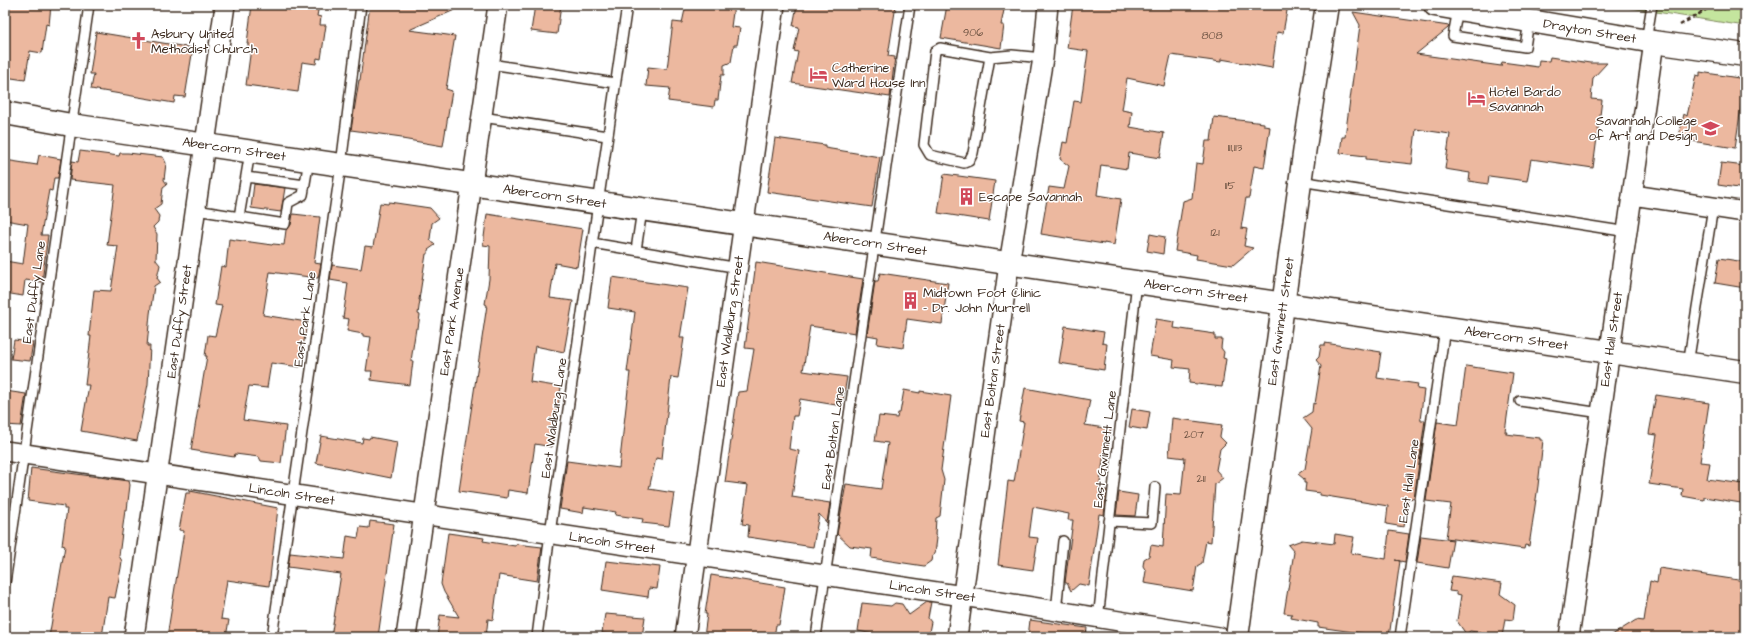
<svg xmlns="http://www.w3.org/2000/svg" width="1750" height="642" font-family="'Architects Daughter',sans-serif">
	<rect width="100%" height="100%" fill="#fff"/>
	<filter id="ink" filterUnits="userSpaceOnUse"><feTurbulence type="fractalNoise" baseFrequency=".025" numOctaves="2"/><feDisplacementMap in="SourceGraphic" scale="8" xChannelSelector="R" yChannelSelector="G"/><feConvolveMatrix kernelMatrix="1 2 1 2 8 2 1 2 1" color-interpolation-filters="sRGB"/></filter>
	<g filter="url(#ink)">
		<!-- green -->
		<path fill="#c4e59e" stroke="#80885e" d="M1612 5H1745V26Z"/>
		<!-- building -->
		<path fill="#ecb89f" stroke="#3b2a1e" d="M5 5H51L49 25 46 24 42 53 30 51 25 80 5 77Z
			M252 5H319L317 16 321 17 320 25H326L321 59 317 58 316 64 302 62 298 92 246 85 251 48H248V43H247Z
			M370 5H466L409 30 455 36 446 89 452 91 443 146 402 139V137L351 130 359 80H360Z
			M535 5H561L557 34 531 31Z
			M686 5H734L731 27 740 28 737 45H734L731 62 724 65V75H721L718 100H715L714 107 668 101 670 88 646 86 648 67 667 69 673 22 682 23Z
			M797 5H896L888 56 895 57 890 97 792 83 798 52 794 51 799 27 793 26Z
			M947 5H1005L1001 25H1004L1001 48 941 38Z
			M1073 5H1288L1283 33 1277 32 1272 68 1221 59V62L1171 55 1164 86 1127 78 1122 110 1132 112 1130 127 1164 133 1160 158 1129 153 1127 169 1101 165 1097 195 1121 199 1114 245 1104 243V244L1041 234 1049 187 1064 189 1069 166 1060 159 1063 142 1067 143 1074 101 1081 102 1088 51 1067 48Z
			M1353 12 1449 26 1448 28 1416 54 1501 66 1502 62 1538 67 1539 60 1549 61 1550 57 1590 63H1607L1593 78 1591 99 1602 100 1593 168 1531 159 1527 181 1489 176 1488 184 1469 181 1470 173 1445 169 1450 134 1416 129 1412 164 1366 159V156L1340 153 1342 137H1345L1360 25Z
			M96 32 193 48 185 97 175 96 174 103 91 89 94 74H90Z
			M1700 72 1745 79 1735 148 1692 141 1689 137 1679 135 1684 114 1687 116 1696 75 1700 76Z
			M1214 117 1264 123V126L1270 127 1264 168 1254 166 1249 198H1246L1241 228 1247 229 1244 246 1253 248 1233 265 1196 259 1197 255 1175 251 1183 201 1192 198 1196 163 1203 164 1206 141H1211Z
			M775 138 825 145V148L880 157 872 207 767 192Z
			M80 151 119 156 120 153H128L163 157 166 163 164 180 167 184 163 187 161 204 154 209 159 216 158 222 153 227 157 234 156 260 160 265 157 278 160 282 154 286 150 314 147 346H150L148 384 137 441 81 431 89 385H85L91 336H89L94 290 111 291 118 246 107 245 115 185 70 180 72 161 78 162Z
			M39 155 61 159 58 178H54L52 191 49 190 41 235H48L42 282 25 280 23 296 5 293V261L23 264 28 224 5 220V160L37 165Z
			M1721 163 1745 166V189L1718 185Z
			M944 174 995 181 989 221 938 213Z
			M254 184 285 188 281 212 251 208Z
			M389 202 430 208 439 218 432 223 430 239 435 245 428 250V254H426L419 300H420L418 314 420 315 418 328H416L411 361H413L410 385 371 380 372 371H366L371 337 363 336V334L347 331 349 319 343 318 348 283 330 280 332 265 361 269 365 246 373 247 380 203 388 204Z
			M293 214 320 217 314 263 321 264 318 278 270 272 263 315 307 322 300 367 271 363 267 388 249 386 243 420 286 426 281 463 261 461 259 457 235 454 234 457 191 450 207 356H205L208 335 215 336 222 306 215 305 221 266 226 267 229 239 272 245 273 244 284 245 286 230 291 225Z
			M487 214 583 229 577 267 555 263 550 298 573 301 564 352 535 346 530 382 561 387 552 447 535 444 528 493 508 490 507 498 459 491 487 305 485 304 489 279 490 246 483 245Z
			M1150 234 1165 237 1163 254 1147 251Z
			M1719 258 1745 262V288L1715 283Z
			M756 262 863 279 855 333 810 326 803 371 847 377 842 406 800 399 797 416H793L789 449 799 451 792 497 830 503 827 523 819 514 813 547 748 537 749 525 742 524 748 485 725 482 738 392 747 391 754 349 745 348Z
			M880 273 948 283 942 324 907 319 903 348 877 344 878 337 867 335 875 281H878Z
			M612 277 688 288 680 338H684L678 378 671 377 662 459 656 458 649 489 674 493 669 526 642 523 643 519 615 515 616 512 584 507 583 513 560 509 567 461 619 468 630 372H627L635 312 608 308Z
			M1156 319 1175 322 1174 328 1215 334V339H1222L1221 348 1224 352 1223 358 1226 359 1222 387 1189 383 1190 369 1173 367 1174 360 1150 356Z
			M1065 326 1104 332 1102 343 1107 344 1104 370 1059 363Z
			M14 340 33 342 30 361 11 359Z
			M1325 343 1381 352 1377 378 1418 384 1417 389 1424 390 1420 420H1425L1414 499 1408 498 1404 527 1386 524 1388 506 1320 495V493L1305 491 1306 483H1304V479L1298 474 1305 469 1312 429 1303 418 1312 412 1313 403 1315 404 1321 366 1316 360 1319 357 1321 345H1325Z
			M1466 366 1513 373 1505 432H1507L1506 434 1540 438V440H1543L1538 486 1529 546 1525 545 1524 549 1446 538 1451 504 1426 501 1437 422 1458 425Z
			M1025 388 1090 400 1085 425 1111 429 1108 446H1105L1099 490H1107L1104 515 1099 514 1089 586 1079 584 1071 591 1067 583H1065L1073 520H1068L1069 514 1033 507 1029 537 1038 538 1033 570 998 565 1008 481 1014 482 1024 422 1019 421Z
			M904 390 920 393V391L951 396 941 470 944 480 940 516 936 518 935 535 937 538 935 554 932 556 931 561 924 566 871 558 872 549 850 546 837 534 846 484 881 489 888 443 875 441 879 416 897 418 898 413H900Z
			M5 391 26 394 21 426 5 425Z
			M1656 395 1709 403 1700 462 1710 463 1707 479 1744 484 1741 503 1704 497V500L1682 496 1683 489 1649 484 1657 435 1649 434Z
			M1132 409 1150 412 1147 430 1129 427Z
			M1172 418 1222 425 1220 437 1226 443 1220 449 1216 470 1223 478 1215 484 1211 542 1206 541 1202 563 1197 566 1193 591 1144 583 1146 571 1143 566 1144 559 1149 556 1151 545 1163 547 1166 494 1181 495 1185 458 1169 456Z
			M321 436 362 443 363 438 369 439 370 437 397 442 391 478 316 463Z
			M31 468 129 481 130 485 127 510H125L119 556 122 561 121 568 115 598 108 597 102 637H49L65 546 62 545 67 509H64V506L28 501Z
			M190 491 278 508 269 586 227 580 221 619 229 620 226 637H167L184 531 179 530 186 493H190Z
			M1119 492 1138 495 1135 516 1116 515Z
			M370 521 394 524 378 637H331L341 574 288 567 290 553 344 559 347 536 358 538 360 527 369 528Z
			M1389 531 1409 534 1405 562 1395 560 1400 561 1389 637 1318 627V623L1291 618 1292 614 1284 613 1294 552 1288 545 1302 540 1334 544 1335 534 1354 537 1351 553 1386 559Z
			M448 533 484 538 483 541 515 546 516 544 542 547 537 581 499 575 493 620 488 619 486 637H437L440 615 459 617 444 592 441 584Z
			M1421 536 1453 540 1448 568 1417 563Z
			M606 561 660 567 657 589 649 588 648 597 602 590Z
			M1659 568 1745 581V607L1741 637H1609L1636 620 1644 621 1650 581 1657 583Z
			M711 575 785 587 779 625H776L774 637H704L707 614H705Z
			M1452 576 1502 583 1500 594 1515 605 1513 620 1505 619 1502 637H1485L1483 633 1470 631 1466 634 1457 621 1461 595 1457 594V592L1449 591Z
			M927 602H931L928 618 931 622 928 637H889L858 631 862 603 891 606 895 603 902 604 909 615Z
			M605 614 645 617 642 637 602 633Z
			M1030 620 1087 628 1086 637H1028Z"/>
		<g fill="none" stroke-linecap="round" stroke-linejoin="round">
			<defs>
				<path id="service" d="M1458 9 1453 36 1525 47 1529 21
					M1646 41 1652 5
					M990 57 973 153 969 161 964 163 930 155 924 145 935 51 940 48 990 57 1012 55 1043 58
					M490 64 615 83
					M482 117 607 136
					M246 177 305 185
					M1300 181 1628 232
					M196 210 285 224 288 203 303 195 309 160
					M239 217 250 152
					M592 243 739 268
					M636 250 642 210
					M1688 364 1713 207
					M1520 401 1601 413
					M1109 521 1152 523 1155 487
					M5 583 89 5
					M1056 612 1063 541
					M1098 619 1137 282
					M272 637 341 165 361 5
					M537 637 550 533 627 5
					M816 637 910 5
					M1400 637 1445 328"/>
				<g id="minor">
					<path d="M1633 195 1745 212"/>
					<path id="s1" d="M5 451 963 596 1219 637"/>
					<path id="s2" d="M134 637 225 5"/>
					<path id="s3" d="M406 637 498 5"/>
					<path id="s4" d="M685 637 775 5"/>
					<path id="s5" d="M957 637 1009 264 1043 58 1048 5"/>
					<path id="s6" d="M1569 637 1654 42"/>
				</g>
				<g id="tertiary">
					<path id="s7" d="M5 113 71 125 1745 372"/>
				</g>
				<g id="secondary">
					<path id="s8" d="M1435 5 1654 42 1745 55"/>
					<path id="s9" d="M1237 637 1305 147 1327 5"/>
				</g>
			</defs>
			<!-- service casing -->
			<use href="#service" stroke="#3b2a1e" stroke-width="12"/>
			<!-- minor casing -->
			<use href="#minor" stroke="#3b2a1e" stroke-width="22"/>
			<!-- tertiary casing -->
			<use href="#tertiary" stroke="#3b2a1e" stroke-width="25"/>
			<!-- secondary casing -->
			<use href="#secondary" stroke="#3b2a1e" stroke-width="25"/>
			<!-- path -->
			<path stroke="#3b2a1e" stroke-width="2.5" stroke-dasharray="4 3" stroke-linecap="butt" d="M1701 12 1702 5
				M1680 25 1714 5"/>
			<!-- service -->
			<use href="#service" stroke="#fff" stroke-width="9"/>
			<!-- minor -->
			<use href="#minor" stroke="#fff" stroke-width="19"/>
			<!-- tertiary -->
			<use href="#tertiary" stroke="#fff" stroke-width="22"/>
			<!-- secondary -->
			<use href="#secondary" stroke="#fff" stroke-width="22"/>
		</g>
	</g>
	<!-- icons -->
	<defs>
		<symbol id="church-bare" viewBox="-9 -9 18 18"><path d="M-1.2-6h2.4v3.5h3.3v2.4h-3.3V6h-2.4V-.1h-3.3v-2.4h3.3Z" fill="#d1495b" stroke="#fff" stroke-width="2.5" paint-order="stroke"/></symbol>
		<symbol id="hotel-bare" viewBox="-9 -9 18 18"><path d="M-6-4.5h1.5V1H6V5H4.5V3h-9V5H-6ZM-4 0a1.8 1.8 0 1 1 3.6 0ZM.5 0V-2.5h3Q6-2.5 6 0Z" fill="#d1495b" stroke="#fff" stroke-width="2.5" paint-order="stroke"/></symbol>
		<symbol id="university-bare" viewBox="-9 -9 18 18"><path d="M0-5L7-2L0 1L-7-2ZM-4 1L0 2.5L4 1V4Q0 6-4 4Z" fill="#d1495b" stroke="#fff" stroke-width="2.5" paint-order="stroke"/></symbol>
		<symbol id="building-bare" viewBox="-9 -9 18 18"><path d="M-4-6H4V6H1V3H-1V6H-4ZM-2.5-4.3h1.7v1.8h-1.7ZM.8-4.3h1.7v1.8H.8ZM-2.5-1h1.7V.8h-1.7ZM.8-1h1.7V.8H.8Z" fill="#d1495b" stroke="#fff" stroke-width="2.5" paint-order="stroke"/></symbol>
	</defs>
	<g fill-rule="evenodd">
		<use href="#church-bare" x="126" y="28" width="25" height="25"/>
		<use href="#hotel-bare" x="806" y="62" width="25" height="25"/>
		<use href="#hotel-bare" x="1464" y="86" width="25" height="25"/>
		<use href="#university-bare" x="1698" y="116" width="25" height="25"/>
		<use href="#building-bare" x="954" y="184" width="25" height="25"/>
		<use href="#building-bare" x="898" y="288" width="25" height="25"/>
	</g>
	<g text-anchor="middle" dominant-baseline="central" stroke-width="3" stroke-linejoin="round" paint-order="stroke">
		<!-- number labels -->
		<g font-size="11" fill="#674e3e">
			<text x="973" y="32">906</text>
			<text x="1212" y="35">808</text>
			<text x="1235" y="147">111,113</text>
			<text x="1230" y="185">115</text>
			<text x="1215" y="232">121</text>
			<text x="1194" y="434">207</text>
			<text x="1201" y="478">211</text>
		</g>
		<!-- street labels -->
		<g font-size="13" fill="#3b2a1e" stroke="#fff">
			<text stroke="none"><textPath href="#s8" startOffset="157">Drayton Street</textPath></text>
			<text stroke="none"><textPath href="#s7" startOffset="232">Abercorn Street</textPath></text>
			<text stroke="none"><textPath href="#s7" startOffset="556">Abercorn Street</textPath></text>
			<text stroke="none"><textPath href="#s7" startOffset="880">Abercorn Street</textPath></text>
			<text stroke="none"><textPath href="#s7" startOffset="1204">Abercorn Street</textPath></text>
			<text transform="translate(34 292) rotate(-82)">East Duffy Lane</text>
			<text transform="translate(305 319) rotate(-82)">East Park Lane</text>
			<text stroke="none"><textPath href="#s2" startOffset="319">East Duffy Street</textPath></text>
			<text stroke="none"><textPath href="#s3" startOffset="319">East Park Avenue</textPath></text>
			<text stroke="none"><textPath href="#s4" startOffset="319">East Waldburg Street</textPath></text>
			<text stroke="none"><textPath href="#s9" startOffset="319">East Gwinnett Street</textPath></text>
			<text stroke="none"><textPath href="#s7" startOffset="1528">Abercorn Street</textPath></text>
			<text stroke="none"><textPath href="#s6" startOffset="301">East Hall Street</textPath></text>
			<text stroke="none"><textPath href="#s5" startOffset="259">East Bolton Street</textPath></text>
			<text transform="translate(554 418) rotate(-82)">East Waldburg Lane</text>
			<text transform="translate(833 438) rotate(-82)">East Bolton Lane</text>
			<text transform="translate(1105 449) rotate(-83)">East Gwinnett Lane</text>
			<text transform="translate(1409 481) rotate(-82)">East Hall Lane</text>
			<text stroke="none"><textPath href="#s1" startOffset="290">Lincoln Street</textPath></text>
			<text stroke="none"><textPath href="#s1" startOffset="614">Lincoln Street</textPath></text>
			<text stroke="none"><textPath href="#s1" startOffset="938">Lincoln Street</textPath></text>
		</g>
		<!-- poi labels -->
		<g font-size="13" fill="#3b2a1e" stroke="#fff" text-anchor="start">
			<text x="151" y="34">Asbury United<tspan x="151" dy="15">Methodist Church</tspan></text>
			<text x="832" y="68">Catherine<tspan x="832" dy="15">Ward House Inn</tspan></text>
			<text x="1489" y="92">Hotel Bardo<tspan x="1489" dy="15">Savannah</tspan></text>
			<text x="1697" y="121" text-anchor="end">Savannah College<tspan x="1697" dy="15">of Art and Design</tspan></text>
			<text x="979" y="197">Escape Savannah</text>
			<text x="923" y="293">Midtown Foot Clinic<tspan x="923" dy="15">- Dr. John Murrell</tspan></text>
		</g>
	</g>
	<!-- margin -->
	<rect width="1750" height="642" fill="none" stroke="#fff" stroke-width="20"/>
	<rect x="10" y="10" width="1730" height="622" fill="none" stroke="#3b2a1e" stroke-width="1.5" filter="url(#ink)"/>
</svg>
